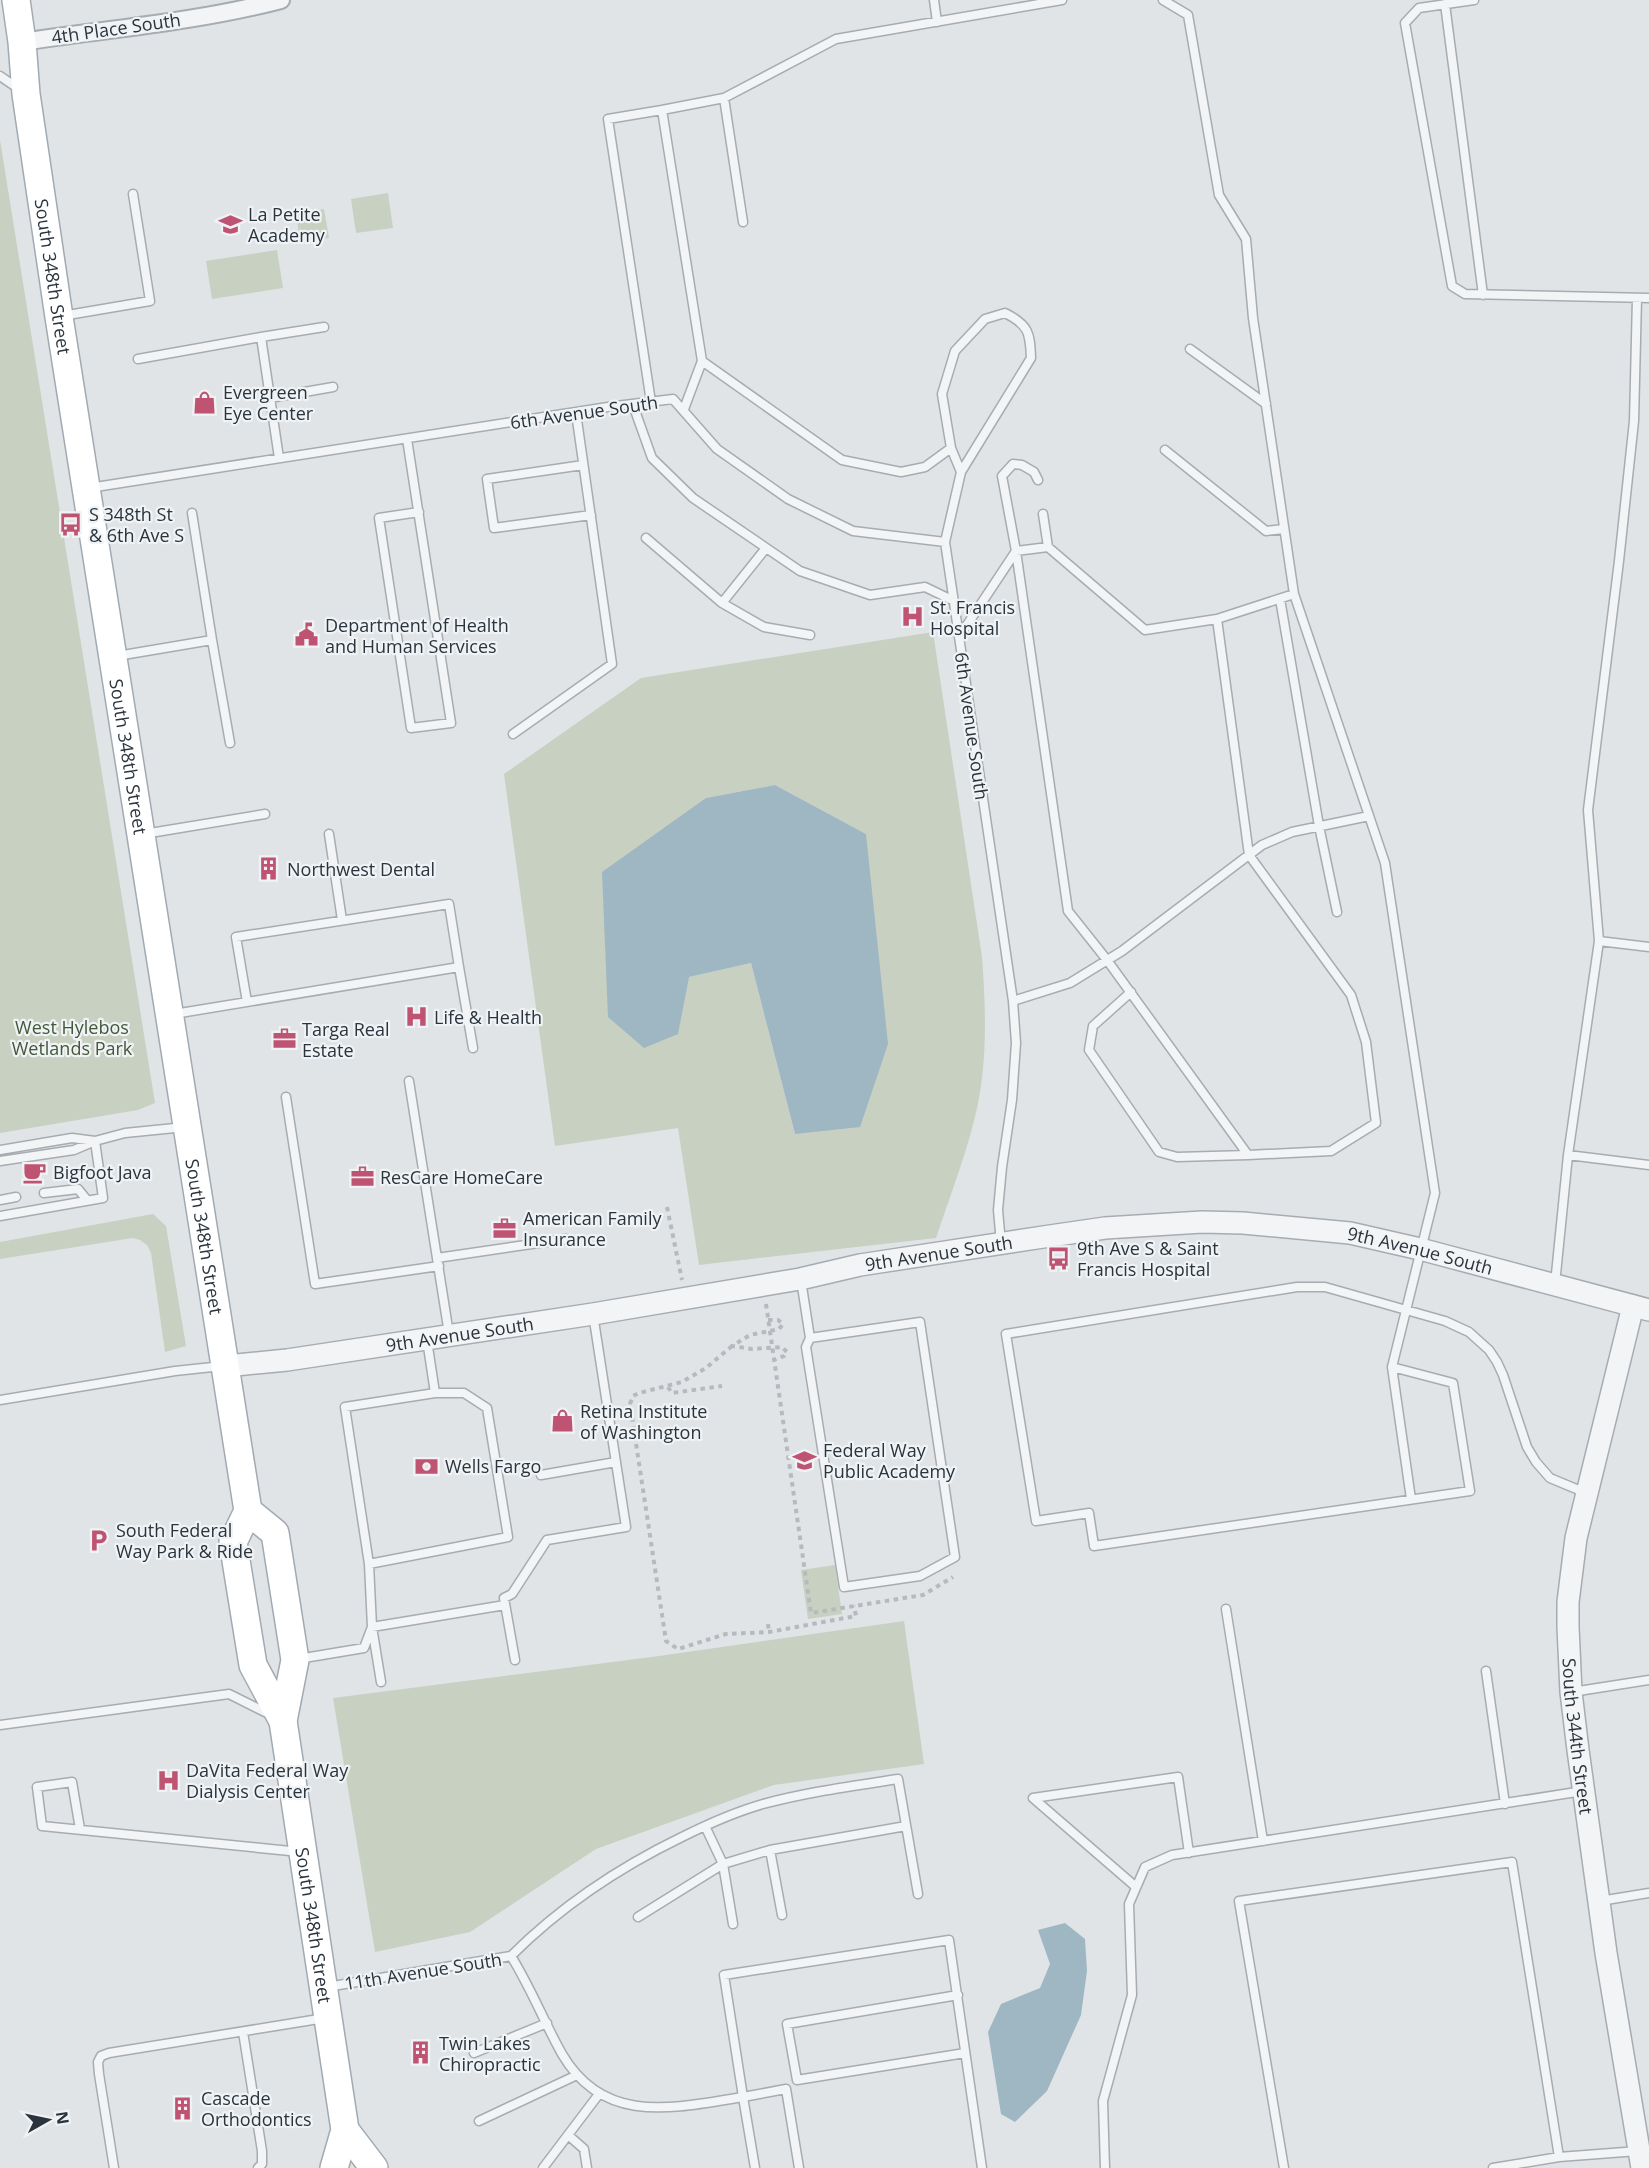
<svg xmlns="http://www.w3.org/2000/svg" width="1649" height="2168" font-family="'Open Sans',sans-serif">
	<rect width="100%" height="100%" fill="#e0e4e7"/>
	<!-- green -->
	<path fill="#c8d0c2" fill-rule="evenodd" d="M0 140 155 1103 138 1110 0 1133Z
		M388 193 393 228 356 233 351 199Z
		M324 209 329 238 300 242 296 213Z
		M277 250 283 288 212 299 206 261Z
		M933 632 982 957C986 1011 988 1068 974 1121 964 1160 949 1199 936 1238L699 1265 678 1128 555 1146 504 774 641 678ZM775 785 866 834 795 1134 751 963 689 977 706 798Z
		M153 1214 166 1226 186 1346 165 1352 151 1253 147 1245 140 1240 133 1238 0 1259V1242Z
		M835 1565 842 1614 808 1619 801 1570Z
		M904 1621 924 1764 774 1785 596 1849 470 1932 375 1952 333 1698 659 1656Z"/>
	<!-- water -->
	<path fill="#9fb6c3" d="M775 785 866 834 888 1044 860 1127 795 1134 751 963 689 977 678 1034 644 1048 608 1017 602 872 706 798Z
		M1065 1923 1085 1939 1087 1971 1081 2015 1047 2091 1015 2122 1001 2114 988 2032 1001 2004 1040 1988 1050 1964 1038 1930Z"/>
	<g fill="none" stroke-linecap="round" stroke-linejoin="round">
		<defs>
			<path id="service" d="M934 0 937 22
				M1163 0 1188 15 1219 195 1246 239 1253 318 1294 594 1385 863 1435 1193 1392 1367 1411 1499
				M1474 0 1419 8 1405 23 1452 286 1465 294 1649 298
				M1445 4 1483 295
				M0 76 19 89
				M724 98 743 222
				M62 316 150 301 133 194
				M261 337 324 327
				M1190 349 1266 404
				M138 359 261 337 279 458
				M702 361 842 460 901 472 925 467 951 448
				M270 398 333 387
				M651 402 608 119 662 110
				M633 405 652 458 693 498 800 571 870 595 925 587 954 601
				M684 409 702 361 662 110 724 98 836 39 1062 0
				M407 439 451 723 411 728 379 518 419 512
				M1165 450 1266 531 1284 529
				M583 465 487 479 494 528 591 515
				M1038 480 1034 472 1022 465 1013 464 1002 476 1016 551 1068 911 1107 960 1248 1155 1331 1151 1376 1123 1366 1042 1351 995 1249 855 1217 619
				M89 488 608 407 673 399 717 449 788 499 853 531 945 542 1013 1001 1016 1043 1012 1100 1002 1167 998 1210 1001 1243
				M192 513 212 640
				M1043 514 1048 547
				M646 538 722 603
				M945 542 961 472 1031 358C1030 333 1029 325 1005 313L985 319 955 351 942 394 951 448 961 472
				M766 548 722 603 764 627 810 635
				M1280 599 1319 826 1337 912
				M959 637 1016 551 1048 547 1145 630 1217 619 1294 594
				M117 656 212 640 230 743
				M513 734 612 664 576 413
				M144 834 265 814
				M329 834 342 920
				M1599 941 1649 947
				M1131 992 1093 1026 1089 1050 1159 1152 1177 1157 1248 1155
				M1013 1001 1070 983 1122 951 1262 845 1292 832 1369 816
				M247 1002 236 937 449 904 459 967
				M174 1014 459 967 473 1048
				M409 1081 449 1334
				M286 1097 315 1284 439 1266
				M0 1150 72 1138 95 1141
				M1568 1155 1649 1165
				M0 1161 74 1150 95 1141 125 1133 185 1127
				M44 1193 78 1189 87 1200
				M0 1200 16 1197
				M0 1216 103 1198 95 1141
				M437 1258 566 1239
				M801 1280 810 1338 806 1347 844 1587 920 1576 955 1557 920 1322 810 1338
				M1555 1284 1568 1155 1599 941 1588 810 1619 561 1634 421 1637 298
				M427 1340 435 1393
				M1392 1367 1453 1383 1470 1491 1094 1546 1089 1513 1036 1521 1006 1334 1297 1287H1325L1445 1321 1469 1332 1489 1350 1497 1362 1503 1375 1527 1447 1536 1462 1550 1478 1586 1493
				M0 1400 175 1371 222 1366
				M541 1475 616 1462
				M1226 1609 1263 1841
				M298 1659 364 1648 372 1627 369 1564 345 1407 435 1393H464L487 1408 508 1537 369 1564
				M515 1660 504 1598 512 1594 547 1540 626 1527 593 1314
				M1486 1671 1505 1804
				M381 1682 372 1627 505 1605
				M1572 1692 1649 1680
				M0 1725 229 1694 269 1714
				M80 1829 72 1782 37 1787 42 1826 300 1852
				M1136 1887 1033 1798 1178 1777 1189 1853
				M1600 1901 1649 1893
				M782 1915 770 1850 906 1826
				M638 1917 723 1864 705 1826
				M733 1924 723 1864 770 1850
				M511 1956C531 1988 544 2022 562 2054 604 2126 674 2108 743 2097L755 2168
				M327 1987 511 1956C561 1906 618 1868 682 1837 708 1824 735 1812 763 1804 807 1792 853 1786 898 1779L918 1894
				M958 1995 787 2024 797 2080 965 2053
				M243 2032 262 2151V2164L258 2168
				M474 2053 547 2023
				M479 2121 577 2075
				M568 2135 584 2149 587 2168
				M114 2168 99 2074 98 2062 101 2056 109 2053 325 2018
				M543 2168 599 2094
				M799 2168 786 2089 743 2097 724 1975 949 1940 982 2168
				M1105 2168 1103 2101 1132 1995 1129 1904 1145 1867 1172 1855 1583 1791
				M1284 2168 1239 1901 1512 1862 1559 2157
				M1493 2168 1559 2157 1638 2151"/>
			<path id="minor" d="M22 42C108 29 197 22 281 0"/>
			<g id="tertiary">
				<path id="s1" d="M1633 1306 1576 1538 1568 1602V1627L1571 1692 1578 1750 1606 1953 1642 2168"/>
				<path id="s2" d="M226 1366 287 1360 593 1314 800 1279 860 1265 1050 1236 1105 1228 1202 1222 1243 1223 1350 1233 1420 1249 1649 1310"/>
			</g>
			<g id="primary">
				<path id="s3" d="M16 0 22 42 26 94 59 317 248 1511 233 1542 253 1665 283 1721 345 2130 334 2168"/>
				<path d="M248 1511 275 1533 295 1660 283 1721"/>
				<path d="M345 2130 374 2168"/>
			</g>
		</defs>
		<!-- service casing -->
		<use href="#service" stroke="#a6acb1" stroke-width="11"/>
		<!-- minor casing -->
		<use href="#minor" stroke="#a6acb1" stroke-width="20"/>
		<!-- tertiary casing -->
		<use href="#tertiary" stroke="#a6acb1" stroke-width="24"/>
		<!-- primary casing -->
		<use href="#primary" stroke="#a1aab2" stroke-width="30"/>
		<!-- path -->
		<path stroke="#b6babe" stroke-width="4" stroke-dasharray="4.5 4.5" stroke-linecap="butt" d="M667 1207 682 1280
			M766 1304 811 1613 923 1595 953 1577
			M768 1320H778L783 1324 779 1329 750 1335 732 1346 752 1349 782 1347 787 1352 784 1356 774 1360
			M732 1346 706 1368 682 1382 639 1393 633 1396 630 1404 666 1641 678 1649 726 1634 769 1632 856 1616 854 1606
			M668 1387 672 1393 722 1386
			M768 1624 769 1632"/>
		<!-- service -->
		<use href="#service" stroke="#f2f4f6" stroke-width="8"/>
		<!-- minor -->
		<use href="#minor" stroke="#f2f4f6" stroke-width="16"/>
		<!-- tertiary -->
		<use href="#tertiary" stroke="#f2f4f6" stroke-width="21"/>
		<!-- primary -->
		<use href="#primary" stroke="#fff" stroke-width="27"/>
	</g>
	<!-- icons -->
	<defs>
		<symbol id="school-bare" viewBox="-9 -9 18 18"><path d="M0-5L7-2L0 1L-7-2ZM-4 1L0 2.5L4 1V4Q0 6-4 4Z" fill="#bf5372" stroke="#eff3f5" stroke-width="2.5" paint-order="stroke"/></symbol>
		<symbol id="shop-bare" viewBox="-9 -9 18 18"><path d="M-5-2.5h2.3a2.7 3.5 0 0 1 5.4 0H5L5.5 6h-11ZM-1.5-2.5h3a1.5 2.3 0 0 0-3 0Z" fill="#bf5372" stroke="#eff3f5" stroke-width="2.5" paint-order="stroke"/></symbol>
		<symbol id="bus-bare" viewBox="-9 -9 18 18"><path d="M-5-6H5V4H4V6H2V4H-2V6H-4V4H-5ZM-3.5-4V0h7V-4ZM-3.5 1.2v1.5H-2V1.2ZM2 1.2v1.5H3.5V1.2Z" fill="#bf5372" stroke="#eff3f5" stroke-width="2.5" paint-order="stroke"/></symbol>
		<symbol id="hospital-bare" viewBox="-9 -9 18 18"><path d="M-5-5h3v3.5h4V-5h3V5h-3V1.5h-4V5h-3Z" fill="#bf5372" stroke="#eff3f5" stroke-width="2.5" paint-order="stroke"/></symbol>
		<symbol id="civic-bare" viewBox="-9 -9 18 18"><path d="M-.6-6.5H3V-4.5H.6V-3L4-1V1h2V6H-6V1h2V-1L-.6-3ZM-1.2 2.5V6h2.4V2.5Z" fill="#bf5372" stroke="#eff3f5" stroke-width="2.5" paint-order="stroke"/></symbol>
		<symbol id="building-bare" viewBox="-9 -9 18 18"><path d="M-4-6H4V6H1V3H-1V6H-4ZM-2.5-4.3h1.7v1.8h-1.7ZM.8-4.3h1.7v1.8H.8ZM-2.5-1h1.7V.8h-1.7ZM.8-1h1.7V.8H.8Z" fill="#bf5372" stroke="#eff3f5" stroke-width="2.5" paint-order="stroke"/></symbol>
		<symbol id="office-bare" viewBox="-9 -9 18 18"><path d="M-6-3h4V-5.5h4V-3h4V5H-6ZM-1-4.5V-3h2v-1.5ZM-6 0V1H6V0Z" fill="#bf5372" stroke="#eff3f5" stroke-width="2.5" paint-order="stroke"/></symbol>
		<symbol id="cafe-bare" viewBox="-9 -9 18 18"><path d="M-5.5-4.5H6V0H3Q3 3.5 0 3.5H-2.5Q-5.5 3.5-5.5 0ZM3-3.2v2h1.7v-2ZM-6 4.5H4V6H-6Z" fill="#bf5372" stroke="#eff3f5" stroke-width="2.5" paint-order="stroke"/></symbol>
		<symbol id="bank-bare" viewBox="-9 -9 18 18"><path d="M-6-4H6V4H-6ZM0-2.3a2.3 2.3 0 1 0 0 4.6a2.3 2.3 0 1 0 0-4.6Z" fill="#bf5372" stroke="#eff3f5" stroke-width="2.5" paint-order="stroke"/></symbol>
		<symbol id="parking-bare" viewBox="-9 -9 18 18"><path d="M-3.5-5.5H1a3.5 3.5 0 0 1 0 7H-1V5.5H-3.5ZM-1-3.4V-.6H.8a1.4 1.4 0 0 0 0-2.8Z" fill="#bf5372" stroke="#eff3f5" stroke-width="2.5" paint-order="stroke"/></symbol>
	</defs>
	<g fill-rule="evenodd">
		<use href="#school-bare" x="214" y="208" width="33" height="33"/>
		<use href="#shop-bare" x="188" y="386" width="33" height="33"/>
		<use href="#bus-bare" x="54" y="508" width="33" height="33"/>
		<use href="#hospital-bare" x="896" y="600" width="33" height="33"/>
		<use href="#civic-bare" x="290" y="618" width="33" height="33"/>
		<use href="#building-bare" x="252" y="852" width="33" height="33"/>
		<use href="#hospital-bare" x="400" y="1000" width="33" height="33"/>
		<use href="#office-bare" x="268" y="1022" width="33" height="33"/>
		<use href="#cafe-bare" x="18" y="1156" width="33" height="33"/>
		<use href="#office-bare" x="346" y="1160" width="33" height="33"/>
		<use href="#office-bare" x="488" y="1212" width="33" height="33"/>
		<use href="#bus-bare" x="1042" y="1242" width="33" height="33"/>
		<use href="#shop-bare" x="546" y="1404" width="33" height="33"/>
		<use href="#school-bare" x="788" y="1444" width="33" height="33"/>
		<use href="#bank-bare" x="410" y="1450" width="33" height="33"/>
		<use href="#parking-bare" x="82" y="1524" width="33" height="33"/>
		<use href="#hospital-bare" x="152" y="1764" width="33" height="33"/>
		<use href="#building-bare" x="404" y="2036" width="33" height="33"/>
		<use href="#building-bare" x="166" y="2092" width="33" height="33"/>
	</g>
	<g text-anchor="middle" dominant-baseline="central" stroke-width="4.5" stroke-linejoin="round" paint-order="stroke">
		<!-- street labels -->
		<g font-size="18" fill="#2b343d" stroke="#eff3f5">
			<text transform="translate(116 28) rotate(-8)">4th Place South</text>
			<text stroke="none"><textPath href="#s3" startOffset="279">South 348th Street</textPath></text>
			<text transform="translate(584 412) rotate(-8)">6th Avenue South</text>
			<text transform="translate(972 726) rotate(82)">6th Avenue South</text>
			<text stroke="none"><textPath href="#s3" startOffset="765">South 348th Street</textPath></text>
			<text stroke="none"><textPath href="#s3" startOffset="1251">South 348th Street</textPath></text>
			<text stroke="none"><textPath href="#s2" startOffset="1208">9th Avenue South</textPath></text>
			<text stroke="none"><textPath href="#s2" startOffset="722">9th Avenue South</textPath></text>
			<text stroke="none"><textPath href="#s2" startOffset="236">9th Avenue South</textPath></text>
			<text stroke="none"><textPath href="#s1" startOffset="438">South 344th Street</textPath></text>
			<text stroke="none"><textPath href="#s3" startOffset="1958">South 348th Street</textPath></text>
			<text transform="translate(423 1971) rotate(-9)">11th Avenue South</text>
		</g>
		<!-- poi labels -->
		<g font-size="18" fill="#2b343d" stroke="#eff3f5" text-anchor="start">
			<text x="248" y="214">La Petite<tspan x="248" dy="21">Academy</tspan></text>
			<text x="223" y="392">Evergreen<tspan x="223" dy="21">Eye Center</tspan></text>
			<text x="89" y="514">S 348th St<tspan x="89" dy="21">&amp; 6th Ave S</tspan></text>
			<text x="930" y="607">St. Francis<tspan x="930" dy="21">Hospital</tspan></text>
			<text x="325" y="625">Department of Health<tspan x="325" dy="21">and Human Services</tspan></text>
			<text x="287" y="869">Northwest Dental</text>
			<text x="434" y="1017">Life &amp; Health</text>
			<text x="302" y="1029">Targa Real<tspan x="302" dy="21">Estate</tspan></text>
			<text x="53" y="1172">Bigfoot Java</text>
			<text x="380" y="1177">ResCare HomeCare</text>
			<text x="523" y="1218">American Family<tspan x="523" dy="21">Insurance</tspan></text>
			<text x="1077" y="1248">9th Ave S &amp; Saint<tspan x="1077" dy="21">Francis Hospital</tspan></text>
			<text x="580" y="1411">Retina Institute<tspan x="580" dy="21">of Washington</tspan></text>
			<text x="823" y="1450">Federal Way<tspan x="823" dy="21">Public Academy</tspan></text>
			<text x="445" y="1466">Wells Fargo</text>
			<text x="116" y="1530">South Federal<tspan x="116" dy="21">Way Park &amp; Ride</tspan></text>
			<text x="186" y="1770">DaVita Federal Way<tspan x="186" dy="21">Dialysis Center</tspan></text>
			<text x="439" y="2043">Twin Lakes<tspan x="439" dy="21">Chiropractic</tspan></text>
			<text x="201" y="2098">Cascade<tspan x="201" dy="21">Orthodontics</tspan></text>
		</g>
		<!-- park labels -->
		<g font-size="18" fill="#435739" stroke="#eff3f5">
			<text x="72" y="1027">West Hylebos<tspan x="72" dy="21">Wetlands Park</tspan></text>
		</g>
	</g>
	<!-- north arrow -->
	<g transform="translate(48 2120) rotate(81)" stroke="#eff3f5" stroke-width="4.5" paint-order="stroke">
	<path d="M0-4.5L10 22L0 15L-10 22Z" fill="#2b343d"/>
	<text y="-9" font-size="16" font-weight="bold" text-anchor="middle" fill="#2b343d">N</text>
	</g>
</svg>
